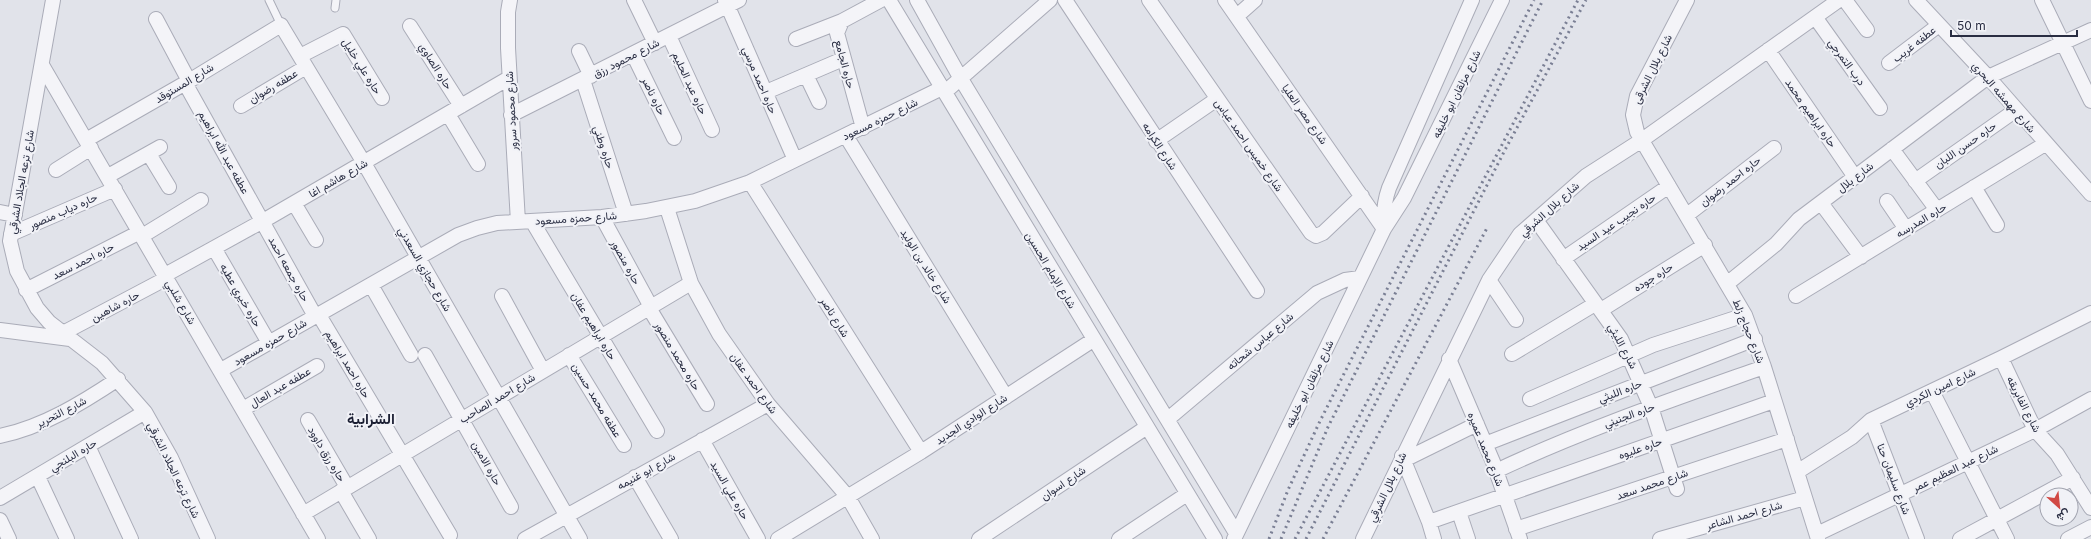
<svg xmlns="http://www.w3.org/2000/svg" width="2091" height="539" font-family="Inter,Vazirmatn,sans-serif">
	<rect width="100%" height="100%" fill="#e1e3ea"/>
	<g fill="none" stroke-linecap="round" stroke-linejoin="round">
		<defs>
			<path id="lane" d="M269 0 281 25
				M335 8 336 0"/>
			<path id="street" d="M53 0 10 241 17 271 37 308 49 322 102 363 145 412 171 458 208 539
				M510 0 508 12V48L518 222
				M634 0 655 43
				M725 0 795 160
				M889 0 1215 539
				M917 0 961 79 1236 533
				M1065 0 1257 291
				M1149 0 1311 233 1316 236 1323 233 1362 196
				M1225 0 1384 229
				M1687 0 1637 96 1633 115 1637 132 1745 315 1764 367 1818 539
				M1845 0 1867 30
				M1916 0 1988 77 2091 194
				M2042 0 2091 101
				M1237 16 1255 0
				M1815 17 1880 108
				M156 19 189 81
				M410 26 461 106
				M669 36 712 130
				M796 39 842 21
				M1768 50 1855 177
				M579 51 591 76
				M633 54 674 138
				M300 56 343 34 382 98
				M1889 63 1939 25
				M42 65 318 539
				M806 75 819 102
				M583 80 626 214
				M185 83 315 316
				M766 92 843 59
				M945 92 1050 0
				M241 106 306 67
				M448 114 478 164
				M511 115 739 0
				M863 128 837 33 842 21 881 0
				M846 136 1006 397
				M86 140 189 81 281 25 364 163 580 539
				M1156 141 1217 99
				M1892 149 1937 210
				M149 154 169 187
				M56 170 91 148
				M108 176 160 147
				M1915 181 2016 110
				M750 182 921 452
				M1974 187 1997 225
				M1887 201 1906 229
				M294 203 316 240
				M1821 203 1861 257
				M667 208 691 283 719 334 768 404 848 497 872 539
				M0 212 15 215
				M1687 215 1774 148
				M602 217 651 307
				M1536 220 1621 339 1651 407 1677 489
				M532 221 657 431
				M1384 228C1383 213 1384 202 1389 188L1472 0
				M11 234 115 189
				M142 236 201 200
				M214 248 269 343
				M1563 259 1669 186
				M165 275 263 221 509 78
				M1489 280 1516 320
				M1728 283 1776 244 1799 219 1988 77 2091 30
				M371 285 411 355
				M26 290 140 232
				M502 296 543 371
				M1796 296 2045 144
				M649 308 707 404
				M1601 310 1705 245
				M319 315 450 535
				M0 330 70 339
				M63 333 167 278
				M1512 354 1595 304
				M425 355 511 507
				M569 355 624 445
				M2001 358 2035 430 2057 454 2091 508
				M1449 359 1493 462 1520 539
				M221 370 458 235 477 228 497 223 602 217 646 211 695 201 750 182 942 88
				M1932 391 2007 539
				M1530 399 1653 345 1745 315
				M243 409 317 366
				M1168 419 1317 293 1345 280 1360 278
				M308 420 347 487
				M1871 420 1917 539
				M0 436C43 427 82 403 118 379
				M702 440 758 539
				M1485 444 1755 339
				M88 446 131 539
				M1402 456 1429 522 1434 539
				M1404 460 1477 424
				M1496 471C1583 430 1674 399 1764 367
				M1797 472 1852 437 1871 420 2001 358 2091 313
				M38 477 67 539
				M635 477 671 539
				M341 491 369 539
				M0 498 145 412
				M1459 512 1468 539
				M303 514 691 283
				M0 520 9 539
				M1429 522 1774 401
				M1516 529 1787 439
				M1817 534 2035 430 2091 399
				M525 539 768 404
				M778 539 921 452 1093 340
				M979 539 1147 427
				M1119 539 1187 494
				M1234 539 1384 229 1404 198 1502 0
				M1363 539 1489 280 1520 234 1586 176 1642 140 1839 0
				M1660 539 1805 498
				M1960 539 2073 478
				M2068 539 2091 527"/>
		</defs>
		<!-- lane casing -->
		<use href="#lane" stroke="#aaacb8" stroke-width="9"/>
		<!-- street casing -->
		<use href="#street" stroke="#aaacb8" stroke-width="16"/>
		<!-- lane -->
		<use href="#lane" stroke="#f4f4f8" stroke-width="7"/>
		<!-- street -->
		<use href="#street" stroke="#f4f4f8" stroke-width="14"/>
		<!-- rail -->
		<path stroke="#7a7f94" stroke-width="3" stroke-dasharray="2 4" stroke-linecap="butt" d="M1269 539 1288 490 1320 421 1534 0
			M1281 539 1328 427 1543 0
			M1295 539 1578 0
			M1306 539 1506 148 1586 0
			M1323 539 1487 228"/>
	</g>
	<g text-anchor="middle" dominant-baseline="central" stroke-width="4" stroke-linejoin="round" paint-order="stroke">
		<!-- street labels -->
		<g font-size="11" fill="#292d42" stroke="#f1f2f7">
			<text transform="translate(1914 44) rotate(-38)">عطفه غريب</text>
			<text transform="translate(626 58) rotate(-27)">شارع محمود رزق</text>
			<text transform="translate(1847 62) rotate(54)">درب التمرجي</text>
			<text transform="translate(845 64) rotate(75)">حاره الجامع</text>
			<text transform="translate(362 66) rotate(58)">حاره علي خليل</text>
			<text transform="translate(436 66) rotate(58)">حاره الصاوي</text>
			<text transform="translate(1652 69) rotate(-64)">شارع بلال الشرقى</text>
			<text transform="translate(760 80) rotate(67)">حاره احمد مرسي</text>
			<text transform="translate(184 83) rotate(-31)">شارع المستوقد</text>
			<text transform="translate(690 83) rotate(65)">حاره عبد الحليم</text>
			<text transform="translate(273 86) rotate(-31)">عطفه رضوان</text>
			<text transform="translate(1456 94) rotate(-64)">شارع مزلقان ابو خليفه</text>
			<text transform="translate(654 96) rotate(64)">حاره ناصر</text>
			<text transform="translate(2004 97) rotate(49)">شارع مهمشه البحري</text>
			<text transform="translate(511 111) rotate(-93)">شارع محمود سرور</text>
			<text transform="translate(1811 113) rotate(55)">حاره ابراهيم محمد</text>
			<text transform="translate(1305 114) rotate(55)">شارع مصر العليا</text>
			<text transform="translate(880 119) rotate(-26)">شارع حمزه مسعود</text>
			<text transform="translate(1249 145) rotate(55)">شارع خميس احمد عباس</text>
			<text transform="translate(1965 145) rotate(-35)">حاره حسن اللبان</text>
			<text transform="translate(1160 146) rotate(57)">شارع الكرامه</text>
			<text transform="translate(604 147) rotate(72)">حاره وطني</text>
			<text transform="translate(224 152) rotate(61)">عطفه عبد الله ابراهيم</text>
			<text transform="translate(1855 177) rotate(-37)">شارع بلال</text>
			<text transform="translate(338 178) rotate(-30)">شارع هاشم اغا</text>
			<text transform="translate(1730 181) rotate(-38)">حاره احمد رضوان</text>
			<text transform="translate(21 182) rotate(-80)">شارع ترعه الجلاد الشرقي</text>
			<text transform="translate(1549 209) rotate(-42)">شارع بلال الشرقي</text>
			<text transform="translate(63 211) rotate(-24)">حاره دياب منصور</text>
			<text transform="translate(576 218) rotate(-4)">شارع حمزه مسعود</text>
			<text transform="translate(1921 220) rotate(-31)">حاره المدرسه</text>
			<text transform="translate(1616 222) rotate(-34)">حاره نجيب عيد السيد</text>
			<text transform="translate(83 261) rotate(-27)">حاره احمد سعد</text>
			<text transform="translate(626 262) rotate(61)">حاره منصور</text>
			<text transform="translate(926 266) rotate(58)">شارع خالد بن الوليد</text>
			<text transform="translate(289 269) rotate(61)">حاره جمعه احمد</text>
			<text transform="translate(425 269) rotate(60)">شارع حجازي السعدني</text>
			<text transform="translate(1051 270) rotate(59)">شارع الإمام الحسين</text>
			<text transform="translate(1653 277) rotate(-32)">حاره جوده</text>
			<text transform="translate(241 295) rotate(60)">حاره خيري عطيه</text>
			<text transform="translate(181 302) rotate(60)">شارع شلبي</text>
			<text transform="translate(115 306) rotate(-28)">حاره شاهين</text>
			<text transform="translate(835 317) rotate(58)">شارع ناصر</text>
			<text transform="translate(594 326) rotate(59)">حاره ابراهيم عفان</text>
			<text transform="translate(1749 331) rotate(68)">شارع حجاج زلط</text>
			<text transform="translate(1260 341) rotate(-40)">شارع عباس شحاته</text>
			<text transform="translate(270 342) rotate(-30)">شارع حمزه مسعود</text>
			<text transform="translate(1623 346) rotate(62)">شارع الليثي</text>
			<text transform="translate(678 356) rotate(59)">حاره محمد منصور</text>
			<text transform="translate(348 364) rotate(59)">حاره احمد ابراهيم</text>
			<text transform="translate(754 383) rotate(54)">شارع احمد عفان</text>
			<text transform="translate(1309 384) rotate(-64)">شارع مزلقان ابو خليفه</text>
			<text transform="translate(280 387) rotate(-30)">عطفه عبد العال</text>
			<text transform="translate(1940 387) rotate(-25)">شارع امين الكردي</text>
			<text transform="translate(1620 391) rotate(-21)">حاره الليثي</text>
			<text transform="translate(497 398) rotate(-31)">شارع احمد الصاحب</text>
			<text transform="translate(597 400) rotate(59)">عطفه محمد حسين</text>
			<text transform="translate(2024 404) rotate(63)">شارع الفابريقه</text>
			<text transform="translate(61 412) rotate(-27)">شارع التحرير</text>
			<text transform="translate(1629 415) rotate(-20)">حاره الجنيني</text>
			<text transform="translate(971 419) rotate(-33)">شارع الوادي الجديد</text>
			<text transform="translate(1640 448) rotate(-19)">حاره عليوه</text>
			<text transform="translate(1486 449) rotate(68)">شارع محمد عميره</text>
			<text transform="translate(327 454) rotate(59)">حاره رزق داوود</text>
			<text transform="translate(73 455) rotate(-31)">حاره البلنجي</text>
			<text transform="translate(487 463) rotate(61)">حاره الامين</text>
			<text transform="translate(1955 468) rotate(-26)">شارع عبد العظيم عمر</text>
			<text transform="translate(174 470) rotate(64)">شارع ترعه الجلاد الشرقي</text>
			<text transform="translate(646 471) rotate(-29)">شارع ابو غنيمه</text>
			<text transform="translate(1894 479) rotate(69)">شارع سليمان حنا</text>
			<text transform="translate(1063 483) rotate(-34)">شارع اسوان</text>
			<text transform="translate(1652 484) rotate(-19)">شارع محمد سعد</text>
			<text transform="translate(1387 487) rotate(-65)">شارع بلال الشرقي</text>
			<text transform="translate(730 490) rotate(60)">حاره علي السيد</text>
			<text transform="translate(1744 515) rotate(-16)">شارع احمد الشاعر</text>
		</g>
		<!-- district labels -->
		<g font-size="15" font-weight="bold" fill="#1b1f33" stroke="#f1f2f7">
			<text x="371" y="418">الشرابية</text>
		</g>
	</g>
	<!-- north arrow -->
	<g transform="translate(2059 507) rotate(153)"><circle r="19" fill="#f1f2f7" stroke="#a1a3af"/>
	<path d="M0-3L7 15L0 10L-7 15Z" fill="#d14944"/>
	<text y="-6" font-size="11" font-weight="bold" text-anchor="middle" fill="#292d42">ش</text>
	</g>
	<!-- scale -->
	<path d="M1951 30v6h126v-6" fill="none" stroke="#292d42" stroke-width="2"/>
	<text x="1957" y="30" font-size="12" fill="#292d42" stroke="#f1f2f7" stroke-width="3" paint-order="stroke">50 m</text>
</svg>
